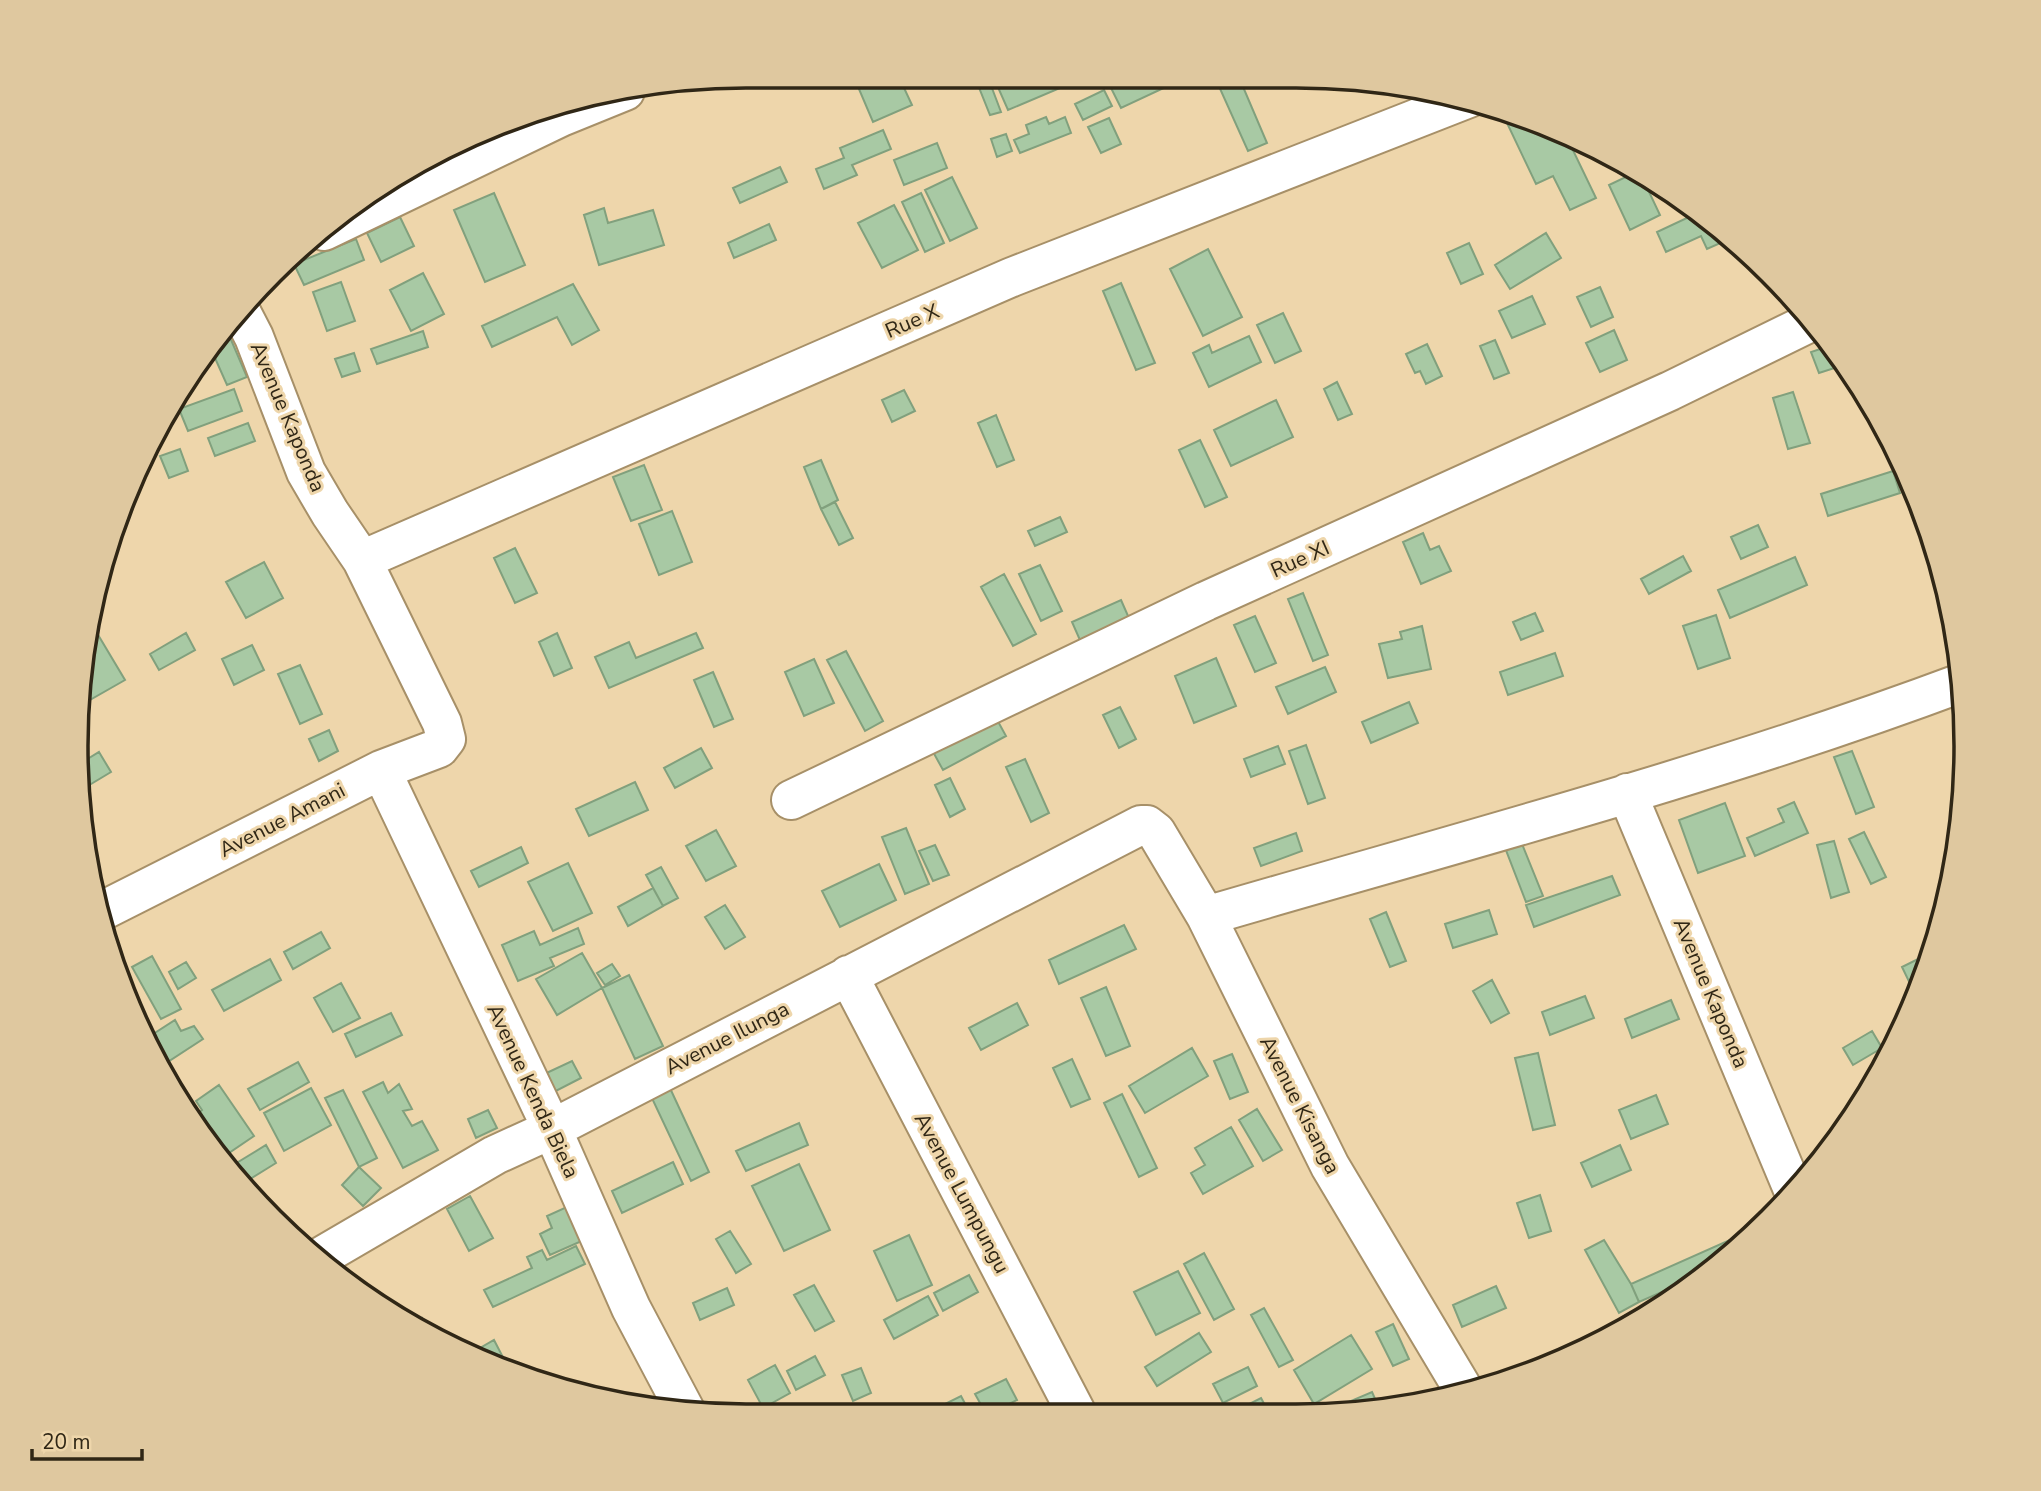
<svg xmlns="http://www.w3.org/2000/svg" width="2041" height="1491" font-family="'Nunito Sans',sans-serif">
	<rect width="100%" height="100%" fill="#eed6ab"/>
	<!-- building -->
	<path fill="#a8c9a4" stroke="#81a07d" stroke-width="2" d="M853 75H898L912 105 873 122Z
		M974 75H987L1001 112 990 115Z
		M995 75H1054L1060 88 1008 110 993 76Z
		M1134 75H1181L1183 79 1121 108 1110 86Z
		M1231 75H1238L1267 143 1248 151 1217 82Z
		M1104 90 1112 106 1083 120 1075 104Z
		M1046 117 1049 124 1065 117 1071 133 1020 153 1014 140 1029 134 1026 125Z
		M1109 118 1121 144 1101 153 1088 127Z
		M1516 119 1570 144 1596 198 1570 210 1553 176 1536 184 1507 123Z
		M883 130 891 149 852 165 857 175 824 189 816 169 844 158 840 148Z
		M1006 134 1012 151 997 157 991 139Z
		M937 143 947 168 904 185 894 160Z
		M780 167 787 182 740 203 733 188Z
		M1634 173 1642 177 1660 215 1630 230 1609 185Z
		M952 177 977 228 950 241 925 190Z
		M1659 184 1668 188 1675 195 1665 199Z
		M494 193 525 265 485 282 454 210Z
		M921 193 944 243 925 252 902 202Z
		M894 205 918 250 882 268 858 223Z
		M604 208 608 223 653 210 664 245 599 265 584 215Z
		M1689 208 1725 241 1707 249 1701 236 1666 252 1657 232 1687 218 1684 210Z
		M400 217 414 246 381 262 367 233Z
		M769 224 776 240 734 258 728 243Z
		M1546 233 1561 258 1510 289 1495 265Z
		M356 239 364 260 304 285 294 264Z
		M1469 243 1483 274 1461 284 1447 253Z
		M1208 249 1242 317 1203 336 1170 269Z
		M423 273 444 314 411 331 390 290Z
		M341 282 355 321 327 331 313 292Z
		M1121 283 1155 363 1136 370 1103 291Z
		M573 284 599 330 572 345 557 317 492 347 482 326Z
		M1600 287 1613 317 1591 327 1577 297Z
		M1532 296 1545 324 1512 338 1499 311Z
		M1283 313 1301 351 1275 363 1257 325Z
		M226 328 247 377 227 385 211 349Z
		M1614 330 1627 360 1600 372 1586 343Z
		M423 331 428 347 377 364 371 349Z
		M1249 336 1261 362 1209 387 1193 353 1209 345 1212 353Z
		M1495 340 1509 373 1494 379 1480 346Z
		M1427 344 1442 376 1426 384 1420 371 1415 373 1406 354Z
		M1832 345 1844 365 1819 373 1811 352Z
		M354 353 360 371 342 377 335 359Z
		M1337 382 1352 414 1338 420 1324 389Z
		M234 389 242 411 188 431 179 409Z
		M904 390 915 411 892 422 882 400Z
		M1793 392 1810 443 1788 449 1773 398Z
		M1276 400 1293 437 1231 466 1214 430Z
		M996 415 1014 460 997 467 978 423Z
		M248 423 255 441 215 456 208 438Z
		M1200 440 1227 497 1205 507 1179 450Z
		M180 449 188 471 169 478 160 456Z
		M821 460 838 500 821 509 804 467Z
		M644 465 662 510 631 521 613 477Z
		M1893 471 1900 493 1828 516 1821 494Z
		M835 502 853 538 839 545 821 509Z
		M672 511 692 562 659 575 639 524Z
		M1060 517 1067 532 1035 546 1028 531Z
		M1758 525 1768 547 1741 559 1731 537Z
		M1423 533 1430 550 1439 546 1451 571 1421 584 1403 542Z
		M515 548 537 593 515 603 494 558Z
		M1683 556 1691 571 1649 594 1641 579Z
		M1795 557 1807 585 1730 618 1718 590Z
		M264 562 283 598 246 618 226 582Z
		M1040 565 1062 611 1041 621 1019 574Z
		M1004 574 1036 634 1013 646 981 587Z
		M1303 593 1328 655 1313 661 1288 599Z
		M1121 600 1132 625 1083 647 1072 622Z
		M1535 613 1543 631 1521 640 1513 622Z
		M1716 615 1730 658 1698 669 1683 626Z
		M1255 616 1276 663 1255 672 1234 625Z
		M91 623 125 680 81 705V658Z
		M1422 626 1431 669 1388 678 1379 644 1402 639 1400 632Z
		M186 633 195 650 159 670 150 654Z
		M557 633 572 668 554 676 539 642Z
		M696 633 703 648 609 688 595 657 629 642 636 658Z
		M252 645 264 670 234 685 222 659Z
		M846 651 883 721 865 731 827 660Z
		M1555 653 1563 676 1508 695 1500 672Z
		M1216 658 1236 706 1194 723 1175 676Z
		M814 659 834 703 804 716 785 672Z
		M300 665 322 714 300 724 278 674Z
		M1325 667 1336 692 1288 714 1276 687Z
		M713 672 733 719 714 727 694 680Z
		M1409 702 1418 723 1371 743 1362 722Z
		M1120 707 1136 739 1119 748 1103 715Z
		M995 716 1006 736 943 770 932 750Z
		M329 730 338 751 319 761 309 739Z
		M1306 745 1325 798 1308 804 1289 751Z
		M1278 746 1285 764 1251 777 1244 759Z
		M701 748 712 768 675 788 664 768Z
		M1852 751 1874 807 1856 814 1834 757Z
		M99 752 111 772 81 790V763Z
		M1025 759 1049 813 1031 822 1006 767Z
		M950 778 965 809 950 817 935 785Z
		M635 782 648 810 589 836 576 809Z
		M1794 802 1808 833 1755 856 1747 838 1784 822 1778 809Z
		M1725 803 1745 856 1698 873 1679 820Z
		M906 828 929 884 905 894 882 837Z
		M716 830 736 866 706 881 686 846Z
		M1864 832 1886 877 1871 884 1849 839Z
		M1296 833 1302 851 1261 866 1254 848Z
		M1520 839 1543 896 1526 902 1504 845Z
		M1834 841 1849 892 1831 898 1817 845Z
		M935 845 949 875 933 881 919 851Z
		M521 847 528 863 479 887 471 871Z
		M87 849 100 872 93 876 85 850Z
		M568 863 592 913 553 931 528 882Z
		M879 864 896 900 840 927 822 891Z
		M661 867 678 898 663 906 646 875Z
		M1612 876 1620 895 1534 927 1526 905Z
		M653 888 663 906 628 926 618 907Z
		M725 905 745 937 725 949 705 917Z
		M1489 910 1497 934 1453 948 1445 924Z
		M1386 912 1406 961 1390 967 1370 919Z
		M1124 925 1136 949 1059 984 1049 960Z
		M578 928 584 944 550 958 554 966 518 981 502 945 534 931 540 945Z
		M321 932 330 948 293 969 284 952Z
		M1932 952 1930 961 1915 994 1902 967Z
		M582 953 602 988 557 1015 536 979Z
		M152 956 181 1009 161 1019 132 967Z
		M270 959 281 980 224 1011 212 990Z
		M186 962 196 978 178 989 169 972Z
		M612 964 620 976 605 985 597 973Z
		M629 975 663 1046 635 1059 602 988Z
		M1492 980 1509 1013 1491 1023 1473 991Z
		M341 983 360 1018 333 1032 314 998Z
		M1106 987 1130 1046 1106 1056 1081 998Z
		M1585 996 1594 1018 1550 1035 1542 1012Z
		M1671 1000 1679 1019 1632 1038 1625 1019Z
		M1017 1003 1028 1025 981 1050 969 1028Z
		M391 1013 402 1035 356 1057 345 1034Z
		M175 1020 181 1031 194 1026 203 1039 163 1065 147 1038Z
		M1872 1031 1882 1048 1853 1065 1843 1048Z
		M1192 1048 1208 1076 1145 1113 1129 1086Z
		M1538 1053 1555 1125 1533 1130 1515 1058Z
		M1232 1054 1248 1092 1230 1099 1214 1061Z
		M1072 1059 1090 1099 1071 1107 1053 1068Z
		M572 1061 581 1078 550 1094 538 1077Z
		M298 1062 309 1082 260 1110 248 1089Z
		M383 1082 388 1093 399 1084 412 1109 403 1111 412 1126 422 1121 438 1150 403 1168 363 1092Z
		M219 1085 254 1136 220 1159 193 1117 202 1110 196 1101Z
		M669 1086 709 1172 691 1181 650 1094Z
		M311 1088 331 1125 284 1151 264 1113Z
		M343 1090 377 1158 359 1167 325 1098Z
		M1122 1094 1157 1168 1139 1177 1104 1103Z
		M1656 1095 1668 1124 1631 1139 1619 1110Z
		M1257 1109 1282 1150 1263 1161 1239 1120Z
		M488 1110 497 1128 476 1138 468 1119Z
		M799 1123 808 1145 746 1171 736 1151Z
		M1231 1127 1253 1166 1203 1194 1191 1173 1205 1165 1195 1148Z
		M266 1145 276 1163 242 1184 230 1167Z
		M1620 1145 1631 1170 1592 1187 1581 1163Z
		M673 1162 683 1184 622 1213 612 1191Z
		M799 1164 830 1230 784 1251 752 1186Z
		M359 1167 381 1188 363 1206 342 1185Z
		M1540 1195 1551 1231 1529 1238 1517 1203Z
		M470 1196 493 1238 469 1251 447 1209Z
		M569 1206 584 1240 550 1255 540 1234 552 1228 547 1216Z
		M730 1231 751 1264 736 1273 716 1239Z
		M909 1235 932 1285 897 1301 874 1251Z
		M1732 1239 1736 1247 1710 1271 1639 1302 1631 1284Z
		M1604 1240 1631 1284 1639 1302 1619 1313 1585 1250Z
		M576 1246 585 1264 493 1307 484 1290 532 1268 527 1257 542 1250 547 1260Z
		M1204 1253 1234 1309 1214 1320 1184 1264Z
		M1178 1271 1200 1313 1156 1335 1134 1292Z
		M969 1275 978 1292 943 1311 934 1293Z
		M814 1285 834 1321 815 1331 794 1295Z
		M1496 1286 1506 1308 1462 1327 1453 1305Z
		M727 1288 734 1305 700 1320 693 1303Z
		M928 1296 938 1315 894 1339 884 1320Z
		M1264 1308 1293 1360 1279 1367 1251 1315Z
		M1642 1308 1644 1312 1626 1322 1624 1316Z
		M422 1318 434 1336 410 1326Z
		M1393 1324 1409 1359 1393 1366 1376 1332Z
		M1199 1333 1211 1352 1157 1386 1145 1367Z
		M1351 1335 1372 1369 1314 1404 1294 1370Z
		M494 1340 508 1367 473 1352Z
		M815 1356 825 1375 796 1390 787 1371Z
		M775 1365 790 1393 763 1408 748 1380Z
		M1248 1367 1257 1386 1223 1403 1213 1384Z
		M861 1368 871 1393 853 1401 842 1375Z
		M1006 1379 1017 1400 994 1412H985L975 1394Z
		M1372 1392 1380 1410H1333L1332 1409Z
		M961 1396 970 1413H927Z
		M1261 1398 1268 1411H1237V1410Z"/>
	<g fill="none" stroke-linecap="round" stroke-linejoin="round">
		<defs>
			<path id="minor" d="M324 231 561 117 625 91
				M362 560 1012 277 1469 98
				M381 770 552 1129 631 1308 686 1412
				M1627 793 1794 1192
				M791 800 1206 601 1670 391 1811 322
				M102 911 381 770 439 748 446 739 442 723 362 560 330 513 306 472 254 337 239 308
				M1206 916C1459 842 1715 775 1961 683
				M848 975 1076 1412
				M317 1259 495 1155 552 1129 1141 825H1147L1156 832 1206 916 1330 1166 1463 1389"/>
		</defs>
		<!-- minor casing -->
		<use href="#minor" stroke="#a79068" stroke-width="42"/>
		<!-- minor -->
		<use href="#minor" stroke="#fff" stroke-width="38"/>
	</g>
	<g text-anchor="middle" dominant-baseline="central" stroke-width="6" stroke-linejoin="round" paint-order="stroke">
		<!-- street labels -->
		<g font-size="21" fill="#302716" stroke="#eed6ab">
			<text transform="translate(912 321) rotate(-23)">Rue X</text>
			<text transform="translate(288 417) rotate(67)">Avenue Kaponda</text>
			<text transform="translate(1300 559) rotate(-24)">Rue XI</text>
			<text transform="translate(282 820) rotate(-27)">Avenue Amani</text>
			<text transform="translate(1711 993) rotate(67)">Avenue Kaponda</text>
			<text transform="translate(727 1038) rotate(-27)">Avenue Ilunga</text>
			<text transform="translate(533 1091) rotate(65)">Avenue Kenda Biela</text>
			<text transform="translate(1300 1105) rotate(63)">Avenue Kisanga</text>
			<text transform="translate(962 1193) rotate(62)">Avenue Lumpungu</text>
		</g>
	</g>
	<!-- crop -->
	<path d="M0 0H2041V1491H0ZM746 88H1296A658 658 0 0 1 1954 746V746A658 658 0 0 1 1296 1404H746A658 658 0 0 1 88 746V746A658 658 0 0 1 746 88Z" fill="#dfc89f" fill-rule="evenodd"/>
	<path fill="none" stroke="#302716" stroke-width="3.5" d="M746 88H1296A658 658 0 0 1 1954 746V746A658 658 0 0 1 1296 1404H746A658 658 0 0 1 88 746V746A658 658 0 0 1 746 88Z"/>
	<!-- scale -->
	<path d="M32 1449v10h110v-10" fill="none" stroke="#302716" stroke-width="3.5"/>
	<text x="42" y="1449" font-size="21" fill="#302716" stroke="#eed6ab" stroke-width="5" paint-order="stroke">20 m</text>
</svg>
